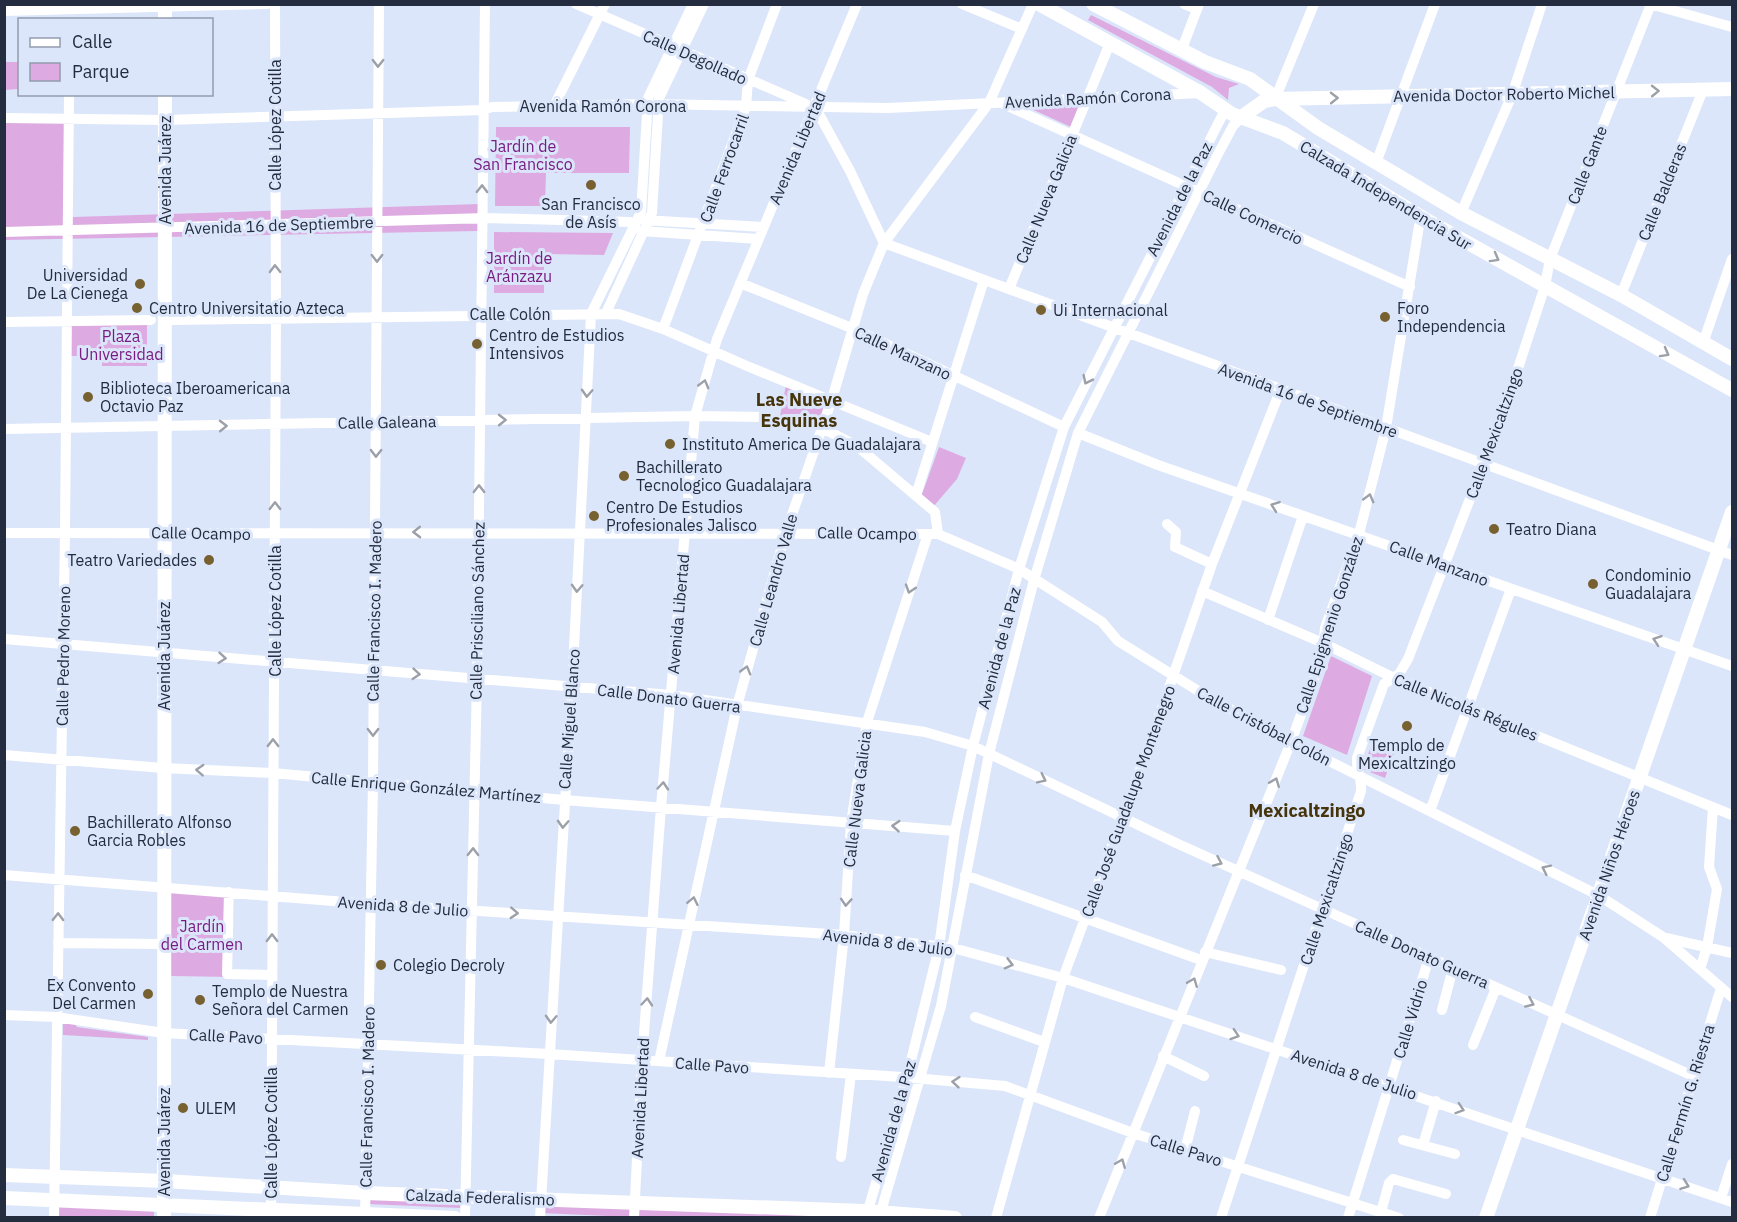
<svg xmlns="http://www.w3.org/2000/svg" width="1737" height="1222" font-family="'IBM Plex Sans',sans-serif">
	<rect width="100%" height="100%" fill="#dce6fa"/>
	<!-- green -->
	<path fill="#ddabe1" d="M1091 15 1216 77 1239 84 1229 88 1228 100 1212 87 1088 20Z
		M5 62H18V89L5 90Z
		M1082 102 1071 127 1027 107Z
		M5 122H73V217L479 204 478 231 5 240Z
		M496 127H630L629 173H546L545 206H495Z
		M494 232 613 233 604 255 544 254V293H494Z
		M147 323V366H102V356H71V324Z
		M786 385 825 403 816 430 793 421H779Z
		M939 447 966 458 957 479 933 507 921 497Z
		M1331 656 1372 676 1347 755 1303 736Z
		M1373 742 1395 751 1385 778 1362 769Z
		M171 889 234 894 231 977 171 976Z
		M63 1020 73 1021 77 1027 148 1037V1040L63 1035Z
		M368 1194 462 1198 461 1208 368 1204Z
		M541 1202 631 1206 630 1217 541 1213Z
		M59 1203 154 1207V1217L58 1218Z
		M638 1206 851 1216 637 1217Z"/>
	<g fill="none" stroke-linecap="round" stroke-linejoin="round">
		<!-- minor -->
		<path stroke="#fff" stroke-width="10" d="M576 4 806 104
			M962 4 1022 29
			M1184 4 1197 9
			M1650 4 1732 27
			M4 11 267 4
			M1182 49 1199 4
			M1275 99 1314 4
			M1001 103 1410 287
			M554 106 605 4
			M815 107 850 171 884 243
			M4 118 165 120 483 110 492 107 647 104 888 108 1201 93
			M1376 163 1435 4
			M1461 213 1512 95 1542 4
			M643 220 763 227
			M641 231 758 239
			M4 232 486 218 630 222
			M884 243 1732 555
			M740 283 854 329 1064 427
			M1009 289 1110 43
			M1621 295 1703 90
			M606 313 652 213 659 98 704 4
			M172 320 619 314 663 329 747 366 932 442
			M4 322 151 320
			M663 329 741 120 746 106 748 80 777 4
			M1703 343 1732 259
			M822 428 857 446 935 512 938 534 1019 569 1102 622 1118 641 1208 697 1291 742 1598 895 1663 937 1732 997
			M4 429 695 416 770 417
			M1078 433 1158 465 1732 666
			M916 495 984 280
			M1167 524 1176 532 1175 547 1212 564
			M4 533 938 534
			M1202 591 1323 643 1392 677 1732 815
			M1268 620 1303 516
			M4 639 671 695 925 732 973 746 1176 843 1693 1076
			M4 755 163 768 273 773 564 800 955 831
			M1430 811 1511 589
			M4 875 371 904 844 935 953 948 1063 978 1732 1202
			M965 875 1201 960
			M229 892 227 974 272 975
			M1666 938 1732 953
			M58 943 163 944
			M1205 952 1281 970
			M1700 969 1707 947 1717 889 1709 867 1713 807
			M1442 1010 1453 968
			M4 1015 56 1017 164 1033 549 1054 902 1077 1005 1086 1133 1133 1399 1218
			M975 1017 1044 1042
			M1473 1045 1496 988
			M1163 1056 1204 1076
			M659 1061 737 706 786 532 832 399 863 294 884 243 989 103 1033 4
			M829 1073 844 935 851 823 867 722 928 534
			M1403 1140 1455 1154
			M1423 1145 1436 1101
			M1185 1150 1195 1111
			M841 1157 851 1074
			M1721 1198 1732 1164
			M1381 1212 1389 1183 1393 1179 1446 1194
			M866 1217 907 1077 939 947 955 831 973 746 1019 569 1064 427 1225 110
			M54 1218 65 533 69 94
			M271 1218 276 318 275 4
			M365 1218 373 782 379 4
			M465 1218 477 679 485 4
			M540 1218 572 687 591 314 641 212 648 98 693 4
			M634 1218 642 1060 661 807 695 416 717 339 857 4
			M879 1218 941 1006 989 754 1034 580 1078 433 1218 154 1233 126 1243 116
			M996 1218 1063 978 1148 748 1212 564 1280 391
			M1099 1218 1291 742 1322 657 1325 628 1359 534 1386 428 1419 226 1425 219
			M1221 1218 1361 791C1362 780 1356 770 1357 758L1384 684 1399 674 1408 659 1504 411 1545 286 1550 259 1651 4
			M1348 1218 1429 958
			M1650 1218 1721 988"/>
		<!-- major -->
		<path stroke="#fff" stroke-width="14" d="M1039 4 1201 93 1232 114 1283 133 1425 219 1732 390
			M1093 4 1205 62 1250 79 1318 128 1461 213 1621 295 1732 359
			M165 20V4
			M1243 116 1264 101 1275 99 1732 89
			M4 1175 165 1181 365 1193 864 1211 955 1218
			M4 1198 455 1218
			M164 1218 165 94
			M1486 1218 1732 512"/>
	</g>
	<!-- one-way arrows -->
	<defs><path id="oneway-chevron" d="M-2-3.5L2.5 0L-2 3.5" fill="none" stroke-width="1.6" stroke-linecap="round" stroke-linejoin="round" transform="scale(1.5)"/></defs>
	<g stroke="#9ca0a9">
		<use href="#oneway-chevron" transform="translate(378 63) rotate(91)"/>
		<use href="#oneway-chevron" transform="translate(1655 91) rotate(-1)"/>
		<use href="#oneway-chevron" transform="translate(1334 98) rotate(-1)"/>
		<use href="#oneway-chevron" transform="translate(482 189) rotate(-89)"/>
		<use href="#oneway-chevron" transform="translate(377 258) rotate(90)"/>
		<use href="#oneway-chevron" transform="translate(1495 258) rotate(29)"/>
		<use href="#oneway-chevron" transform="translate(275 269) rotate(-91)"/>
		<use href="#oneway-chevron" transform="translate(1665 353) rotate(29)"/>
		<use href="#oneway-chevron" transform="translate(1087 380) rotate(116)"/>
		<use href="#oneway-chevron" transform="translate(704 384) rotate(-75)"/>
		<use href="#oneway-chevron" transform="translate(587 393) rotate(93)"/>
		<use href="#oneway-chevron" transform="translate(502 420) rotate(-1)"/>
		<use href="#oneway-chevron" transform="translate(223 426) rotate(-1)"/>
		<use href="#oneway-chevron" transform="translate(376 453) rotate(91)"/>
		<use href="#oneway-chevron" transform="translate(479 489) rotate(-90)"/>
		<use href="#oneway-chevron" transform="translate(1369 498) rotate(-75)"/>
		<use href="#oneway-chevron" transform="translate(275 506) rotate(-90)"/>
		<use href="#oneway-chevron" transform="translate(1275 506) rotate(-160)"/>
		<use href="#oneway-chevron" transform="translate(417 532) rotate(179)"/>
		<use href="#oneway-chevron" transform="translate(577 588) rotate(93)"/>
		<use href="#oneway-chevron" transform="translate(910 589) rotate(108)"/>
		<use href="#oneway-chevron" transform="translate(1657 640) rotate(-161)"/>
		<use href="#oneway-chevron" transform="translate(222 658) rotate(5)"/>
		<use href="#oneway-chevron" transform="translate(746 670) rotate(-74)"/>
		<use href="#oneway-chevron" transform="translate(416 674) rotate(5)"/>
		<use href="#oneway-chevron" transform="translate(373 732) rotate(90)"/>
		<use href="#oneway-chevron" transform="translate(273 743) rotate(-90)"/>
		<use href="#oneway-chevron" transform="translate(200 770) rotate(-177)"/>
		<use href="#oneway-chevron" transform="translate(1042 779) rotate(26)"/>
		<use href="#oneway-chevron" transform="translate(1275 782) rotate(-68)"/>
		<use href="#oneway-chevron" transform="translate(663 786) rotate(-85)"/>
		<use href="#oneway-chevron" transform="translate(563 824) rotate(93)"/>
		<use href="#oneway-chevron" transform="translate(896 826) rotate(-176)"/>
		<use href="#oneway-chevron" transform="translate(473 852) rotate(-89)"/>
		<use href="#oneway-chevron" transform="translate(1218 862) rotate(24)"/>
		<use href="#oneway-chevron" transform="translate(1546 869) rotate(-154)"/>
		<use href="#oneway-chevron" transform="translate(693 901) rotate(-78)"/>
		<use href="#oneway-chevron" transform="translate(846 902) rotate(94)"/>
		<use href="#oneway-chevron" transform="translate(514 913) rotate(3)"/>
		<use href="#oneway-chevron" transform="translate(58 917) rotate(-89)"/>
		<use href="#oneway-chevron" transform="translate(272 938) rotate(-90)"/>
		<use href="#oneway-chevron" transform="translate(1009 964) rotate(15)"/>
		<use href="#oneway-chevron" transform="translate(1193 982) rotate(-68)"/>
		<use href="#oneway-chevron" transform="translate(647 1002) rotate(-85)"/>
		<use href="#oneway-chevron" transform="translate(1530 1003) rotate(24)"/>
		<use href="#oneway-chevron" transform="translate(551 1019) rotate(93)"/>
		<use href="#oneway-chevron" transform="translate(1235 1035) rotate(18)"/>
		<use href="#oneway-chevron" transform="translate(956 1082) rotate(-175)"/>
		<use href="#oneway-chevron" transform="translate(1460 1109) rotate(18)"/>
		<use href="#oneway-chevron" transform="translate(1121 1163) rotate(-68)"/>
		<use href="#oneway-chevron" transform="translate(1685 1185) rotate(20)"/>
	</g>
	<!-- markers -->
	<g fill="#786131" stroke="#dce6fa" stroke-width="2">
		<circle cx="591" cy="185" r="6"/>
		<circle cx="140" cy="284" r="6"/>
		<circle cx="137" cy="308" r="6"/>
		<circle cx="1041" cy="310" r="6"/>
		<circle cx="1385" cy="317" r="6"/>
		<circle cx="477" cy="344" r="6"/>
		<circle cx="88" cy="397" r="6"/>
		<circle cx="670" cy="444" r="6"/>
		<circle cx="624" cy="476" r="6"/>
		<circle cx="594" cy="516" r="6"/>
		<circle cx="1494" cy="529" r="6"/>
		<circle cx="209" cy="560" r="6"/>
		<circle cx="1593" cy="584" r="6"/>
		<circle cx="1407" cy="726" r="6"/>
		<circle cx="75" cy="831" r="6"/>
		<circle cx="381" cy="965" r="6"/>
		<circle cx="148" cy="994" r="6"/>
		<circle cx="200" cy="1000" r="6"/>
		<circle cx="183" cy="1108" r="6"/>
	</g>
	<g text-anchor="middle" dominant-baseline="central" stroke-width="6" stroke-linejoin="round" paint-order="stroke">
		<!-- street labels -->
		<g font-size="16" fill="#232d3f" stroke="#dce6fa">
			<text transform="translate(695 57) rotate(24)">Calle Degollado</text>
			<text transform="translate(1504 94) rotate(-1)">Avenida Doctor Roberto Michel</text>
			<text transform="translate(1088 98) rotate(-3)">Avenida Ramón Corona</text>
			<text x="603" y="106">Avenida Ramón Corona</text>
			<text transform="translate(275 125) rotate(-90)">Calle López Cotilla</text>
			<text transform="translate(797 148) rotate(-67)">Avenida Libertad</text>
			<text transform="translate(1587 165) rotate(-69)">Calle Gante</text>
			<text transform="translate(724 168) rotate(-70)">Calle Ferrocarril</text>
			<text transform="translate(165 170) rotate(-90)">Avenida Juárez</text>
			<text transform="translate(1662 192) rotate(-68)">Calle Balderas</text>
			<text transform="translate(1386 195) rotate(31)">Calzada Independencia Sur</text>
			<text transform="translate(1046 199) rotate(-68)">Calle Nueva Galicia</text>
			<text transform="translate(1179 199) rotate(-63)">Avenida de la Paz</text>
			<text transform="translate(1253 217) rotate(25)">Calle Comercio</text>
			<text transform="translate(279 225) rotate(-2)">Avenida 16 de Septiembre</text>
			<text x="510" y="314">Calle Colón</text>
			<text transform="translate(903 353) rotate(25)">Calle Manzano</text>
			<text transform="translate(1308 400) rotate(20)">Avenida 16 de Septiembre</text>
			<text transform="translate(387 422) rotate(-1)">Calle Galeana</text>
			<text transform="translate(1494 433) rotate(-70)">Calle Mexicaltzingo</text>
			<text transform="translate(201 533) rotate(1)">Calle Ocampo</text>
			<text transform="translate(867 533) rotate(1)">Calle Ocampo</text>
			<text transform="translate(1439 563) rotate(20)">Calle Manzano</text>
			<text transform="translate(773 580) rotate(-74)">Calle Leandro Valle</text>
			<text transform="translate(275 611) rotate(-90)">Calle López Cotilla</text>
			<text transform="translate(374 611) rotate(-89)">Calle Francisco I. Madero</text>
			<text transform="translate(477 611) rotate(-89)">Calle Prisciliano Sánchez</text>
			<text transform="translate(678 614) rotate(-85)">Avenida Libertad</text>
			<text transform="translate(1329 625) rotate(-72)">Calle Epigmenio González</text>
			<text transform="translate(999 648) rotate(-75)">Avenida de la Paz</text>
			<text transform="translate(63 656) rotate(-89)">Calle Pedro Moreno</text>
			<text transform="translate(164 656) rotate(-90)">Avenida Juárez</text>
			<text transform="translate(669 698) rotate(7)">Calle Donato Guerra</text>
			<text transform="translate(1466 707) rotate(22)">Calle Nicolás Régules</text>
			<text transform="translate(569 719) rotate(-86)">Calle Miguel Blanco</text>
			<text transform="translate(1264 726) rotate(28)">Calle Cristóbal Colón</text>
			<text transform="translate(426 787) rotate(5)">Calle Enrique González Martínez</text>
			<text transform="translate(857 799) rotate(-83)">Calle Nueva Galicia</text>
			<text transform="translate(1128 801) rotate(-70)">Calle José Guadalupe Montenegro</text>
			<text transform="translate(1609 865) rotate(-71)">Avenida Niños Héroes</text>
			<text transform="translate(1326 899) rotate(-72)">Calle Mexicaltzingo</text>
			<text transform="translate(403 906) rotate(4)">Avenida 8 de Julio</text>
			<text transform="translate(888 942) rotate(7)">Avenida 8 de Julio</text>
			<text transform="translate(1422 954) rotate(24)">Calle Donato Guerra</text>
			<text transform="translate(1410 1019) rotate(-73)">Calle Vidrio</text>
			<text transform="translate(226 1036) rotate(3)">Calle Pavo</text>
			<text transform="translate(712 1065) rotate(4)">Calle Pavo</text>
			<text transform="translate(1354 1074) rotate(18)">Avenida 8 de Julio</text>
			<text transform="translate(367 1097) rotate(-89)">Calle Francisco I. Madero</text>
			<text transform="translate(640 1098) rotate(-87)">Avenida Libertad</text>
			<text transform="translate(1685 1103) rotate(-73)">Calle Fermín G. Riestra</text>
			<text transform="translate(893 1121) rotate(-74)">Avenida de la Paz</text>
			<text transform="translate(271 1133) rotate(-90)">Calle López Cotilla</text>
			<text transform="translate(164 1142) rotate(-90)">Avenida Juárez</text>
			<text transform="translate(1186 1150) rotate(17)">Calle Pavo</text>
			<text transform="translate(480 1197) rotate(2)">Calzada Federalismo</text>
		</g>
		<!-- park labels -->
		<g font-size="16" fill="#781c83" stroke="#dce6fa">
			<text x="523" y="146">Jardín de<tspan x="523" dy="18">San Francisco</tspan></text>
			<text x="519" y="258">Jardín de<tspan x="519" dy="18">Aránzazu</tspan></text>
			<text x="121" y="336">Plaza<tspan x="121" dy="18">Universidad</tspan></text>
			<text x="202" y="926">Jardín<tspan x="202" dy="18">del Carmen</tspan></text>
		</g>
		<!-- poi labels -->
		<g font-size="16" fill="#232d3f" stroke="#dce6fa" text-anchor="start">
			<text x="591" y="204" text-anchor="middle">San Francisco<tspan x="591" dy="18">de Asís</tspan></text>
			<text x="128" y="275" text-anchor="end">Universidad<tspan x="128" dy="18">De La Cienega</tspan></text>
			<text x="149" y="308">Centro Universitatio Azteca</text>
			<text x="1397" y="308">Foro<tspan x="1397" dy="18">Independencia</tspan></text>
			<text x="1053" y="310">Ui Internacional</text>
			<text x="489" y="335">Centro de Estudios<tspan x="489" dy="18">Intensivos</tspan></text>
			<text x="100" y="388">Biblioteca Iberoamericana<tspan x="100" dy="18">Octavio Paz</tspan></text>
			<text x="682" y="444">Instituto America De Guadalajara</text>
			<text x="636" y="467">Bachillerato<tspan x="636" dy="18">Tecnologico Guadalajara</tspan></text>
			<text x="606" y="507">Centro De Estudios<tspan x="606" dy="18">Profesionales Jalisco</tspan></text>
			<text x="1506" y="529">Teatro Diana</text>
			<text x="197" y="560" text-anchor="end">Teatro Variedades</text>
			<text x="1605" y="575">Condominio<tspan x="1605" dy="18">Guadalajara</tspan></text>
			<text x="1407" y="745" text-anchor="middle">Templo de<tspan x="1407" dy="18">Mexicaltzingo</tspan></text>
			<text x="87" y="822">Bachillerato Alfonso<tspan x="87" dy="18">Garcia Robles</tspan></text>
			<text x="393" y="965">Colegio Decroly</text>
			<text x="136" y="985" text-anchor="end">Ex Convento<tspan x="136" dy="18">Del Carmen</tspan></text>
			<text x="212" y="991">Templo de Nuestra<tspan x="212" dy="18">Señora del Carmen</tspan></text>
			<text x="195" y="1108">ULEM</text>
		</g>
		<!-- neighbourhood labels -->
		<g font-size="18" font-weight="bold" fill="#46340c" stroke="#dce6fa">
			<text x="799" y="399">Las Nueve<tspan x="799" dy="21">Esquinas</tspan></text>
			<text x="1307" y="810">Mexicaltzingo</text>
		</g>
	</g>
	<!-- border -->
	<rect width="1737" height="1222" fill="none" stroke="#232d3f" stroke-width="12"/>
	<!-- legend -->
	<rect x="18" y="18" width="195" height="78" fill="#dce6fa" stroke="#929caf" stroke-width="1.5"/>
	<rect x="30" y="38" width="30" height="9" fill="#ffffff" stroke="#929caf" stroke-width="1.5"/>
	<text x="72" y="48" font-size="18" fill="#232d3f">Calle</text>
	<rect x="30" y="63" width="30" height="18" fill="#ddabe1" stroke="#929caf" stroke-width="1.5"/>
	<text x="72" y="78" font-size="18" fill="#232d3f">Parque</text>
</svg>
